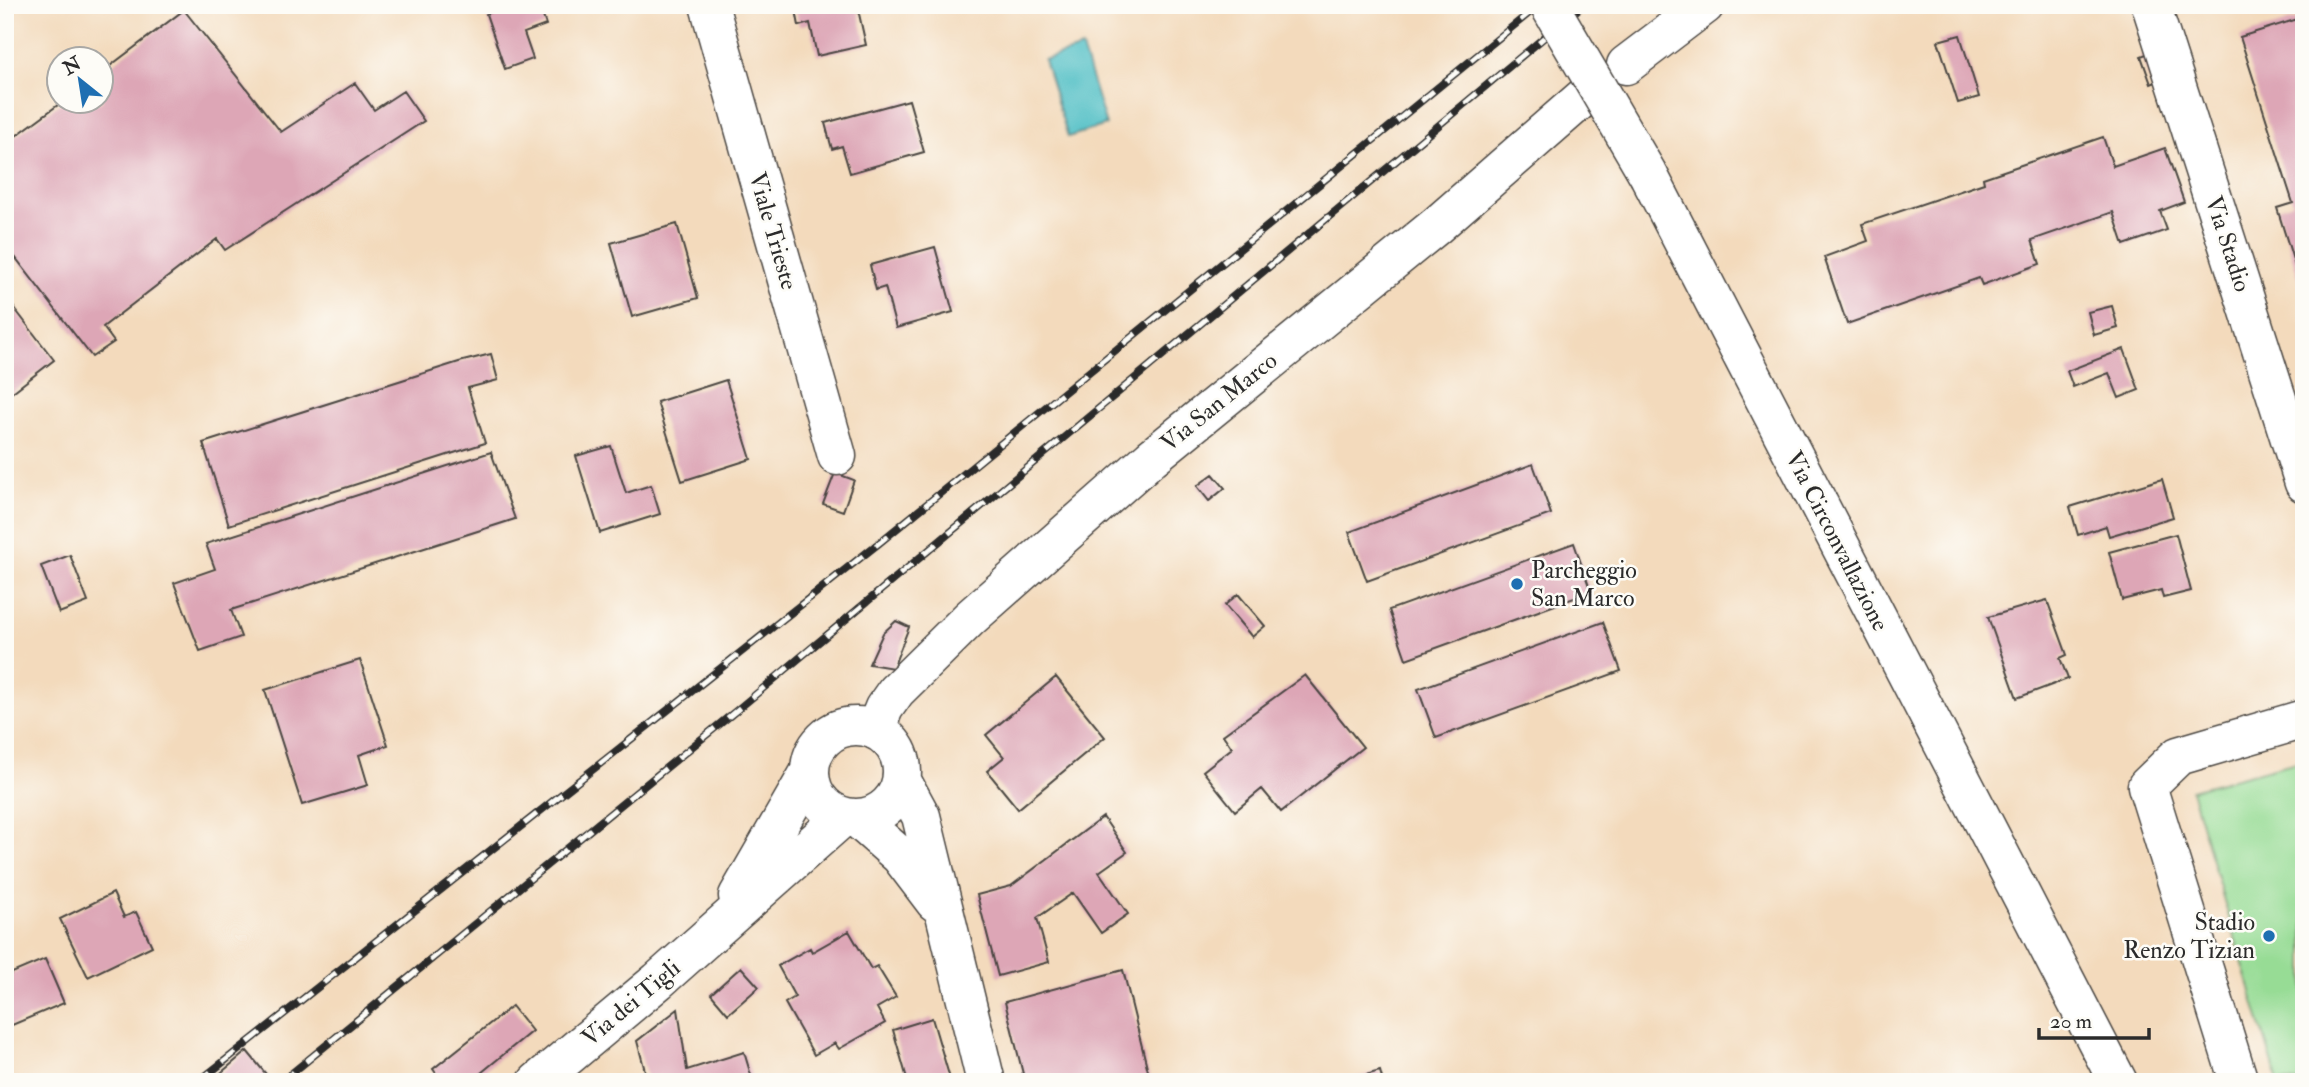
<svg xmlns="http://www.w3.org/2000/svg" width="2309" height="1087" font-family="'IM FELL Double Pica',serif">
	<rect width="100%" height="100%" fill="#fdfcf7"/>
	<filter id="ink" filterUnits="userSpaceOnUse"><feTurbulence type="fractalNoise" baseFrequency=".0143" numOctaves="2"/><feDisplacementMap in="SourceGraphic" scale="14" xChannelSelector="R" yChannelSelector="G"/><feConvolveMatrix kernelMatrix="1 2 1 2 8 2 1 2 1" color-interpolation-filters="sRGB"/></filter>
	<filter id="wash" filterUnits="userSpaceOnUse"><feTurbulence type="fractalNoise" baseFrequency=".00686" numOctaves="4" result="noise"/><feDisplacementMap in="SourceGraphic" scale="28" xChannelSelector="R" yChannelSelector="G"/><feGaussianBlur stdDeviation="1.57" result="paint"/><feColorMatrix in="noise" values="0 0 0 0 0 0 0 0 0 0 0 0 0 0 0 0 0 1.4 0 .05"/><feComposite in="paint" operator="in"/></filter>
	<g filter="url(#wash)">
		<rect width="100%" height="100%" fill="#f3dabc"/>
		<!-- green -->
		<path fill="#97dc95" stroke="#618460" stroke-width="2" d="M2304 760V1082H2278L2191 790Z"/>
		<!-- water -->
		<path fill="#52c0c6" stroke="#3e7678" stroke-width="2" d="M1082 48 1106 125 1068 137 1044 60Z"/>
		<g id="blocks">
			<!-- building -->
			<path fill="#dda6b6" d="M510 5H539L546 25 524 33 533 59 505 69 486 14Z
				M795 5H857L866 45 817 56 810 23 799 26Z
				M184 10 281 132 355 83 374 110 403 91 424 121 225 250 217 239 103 327 114 342 92 357 5 244V144L62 102H102V72Z
				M2304 17V292H2303L2277 208 2293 203 2240 37Z
				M1960 35 1979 97 1958 103 1938 41Z
				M2159 49 2169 77 2151 84 2141 56Z
				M909 100 924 152 850 173 842 146 832 149 825 123Z
				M2103 137 2113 166 2165 148 2184 202 2160 211 2167 230 2124 245 2113 212 2032 240 2040 264 1982 285 1979 278 1847 324 1824 257 1868 241 1862 224 1984 183 1983 178Z
				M677 224 698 298 632 317 611 243Z
				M935 247 953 312 896 328 885 287 876 290 870 265Z
				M5 296 54 360 5 398Z
				M2112 306 2118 328 2094 335 2088 312Z
				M2124 349 2139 390 2119 398 2109 373 2073 387 2067 371Z
				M491 354 498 380 468 388 485 443 229 525 203 443 459 362Z
				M726 380 751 459 682 481 657 402Z
				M611 446 626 493 651 485 660 514 600 533 576 456Z
				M491 452 515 519 231 610 241 637 200 651 174 583 215 569 206 544Z
				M1533 464 1551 514 1367 581 1349 532Z
				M835 473 854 480 843 511 823 504Z
				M1213 474 1225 488 1209 501 1197 486Z
				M2162 479 2173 517 2109 536 2106 526 2078 535 2070 507Z
				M2176 534 2191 591 2163 598 2161 590 2122 600 2109 552Z
				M1574 543 1591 592 1406 659 1389 610Z
				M70 555 88 602 59 613 41 566Z
				M1238 594 1265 626 1252 637 1225 605Z
				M2047 600 2067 655 2060 658 2068 679 2017 698 1988 617Z
				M896 621 909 627 893 668 869 664 883 633Z
				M1603 622 1621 671 1436 738 1418 689Z
				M360 660 388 745 359 755 368 785 302 805 265 690Z
				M1305 675 1363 747 1281 812 1262 789 1235 811 1203 771 1232 748 1223 735Z
				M1056 677 1105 737 1018 809 987 771 1004 757 986 735Z
				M1103 817 1127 852 1099 872 1128 914 1101 933 1073 893 1037 918 1049 962 998 976 977 895 1011 886Z
				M113 893 124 917 136 912 152 946 88 977 60 919Z
				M849 931 871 969 877 966 896 997 877 1008 885 1023 839 1049 835 1043 814 1055 785 1003 795 997 778 966 810 948 812 952Z
				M45 959 64 1003 5 1028V962L10 974Z
				M741 967 759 987 728 1014 711 994Z
				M1123 970 1150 1079 1140 1082H1025L1005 1002Z
				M512 1006 532 1031 470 1082H442L433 1069Z
				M678 1009 687 1070 744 1052 753 1082H648L637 1041Z
				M932 1018 951 1082H908L893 1030Z
				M247 1051 270 1079 267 1082H210Z
				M1380 1071 1383 1082H1344V1081Z"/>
		</g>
	</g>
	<g filter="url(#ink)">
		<use href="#blocks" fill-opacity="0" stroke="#494541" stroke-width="2"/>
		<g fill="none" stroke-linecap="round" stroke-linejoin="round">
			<defs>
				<path id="minor" d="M709 5 837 456
					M2151 5 2304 483
					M1626 65 1705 5
					M875 730 884 708 896 691 970 618 1151 458 1436 226 1585 96
					M2239 1082 2147 786 2178 756 2304 719"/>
				<path id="tertiary" d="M810 772a46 46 0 1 1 92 0a46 46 0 1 1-92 0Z
					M902 781 921 816 986 1082
					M858 819 900 856 935 902
					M738 896 809 773
					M537 1082 658 981 843 817"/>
				<path id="secondary" d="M1649 176 2118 1082"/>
			</defs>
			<!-- minor casing -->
			<use href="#minor" stroke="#494541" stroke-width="41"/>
			<!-- tertiary casing -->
			<use href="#tertiary" stroke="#494541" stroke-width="41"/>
			<!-- secondary casing -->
			<use href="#secondary" stroke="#494541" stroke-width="41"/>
			<!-- minor -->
			<use href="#minor" stroke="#fff" stroke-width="38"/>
			<!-- tertiary -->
			<use href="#tertiary" stroke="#fff" stroke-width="38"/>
			<!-- secondary -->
			<use href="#secondary" stroke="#fff" stroke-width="38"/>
			<defs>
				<path id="rail" d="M198 1082 879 543 1539 5
					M281 1082 737 710 1583 5"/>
			</defs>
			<!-- rail casing -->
			<use href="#rail" stroke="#2b2b2b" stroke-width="8"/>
			<!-- rail -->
			<use href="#rail" stroke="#fdfcf7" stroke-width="5" stroke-dasharray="16" stroke-linecap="butt"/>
			<defs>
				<path id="secondary-bridge" d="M1549 5 1649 176"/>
			</defs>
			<!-- secondary-bridge casing -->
			<use href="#secondary-bridge" stroke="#494541" stroke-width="41" stroke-linecap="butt"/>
			<!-- secondary-bridge -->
			<use href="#secondary-bridge" stroke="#fff" stroke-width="38"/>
		</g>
	</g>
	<!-- markers -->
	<g fill="#1f6fb2" stroke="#fdfcf7" stroke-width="2.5">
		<circle cx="1517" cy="584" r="7"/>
		<circle cx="2269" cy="936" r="7"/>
	</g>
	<g text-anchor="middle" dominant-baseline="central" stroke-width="5" stroke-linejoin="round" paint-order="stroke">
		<!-- street labels -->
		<g font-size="24" fill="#2b2b2b" stroke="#fdfcf7">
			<text transform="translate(773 231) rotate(74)">Viale Trieste</text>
			<text transform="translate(2228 244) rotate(72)">Via Stadio</text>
			<text transform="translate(1219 402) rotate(-39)">Via San Marco</text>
			<text transform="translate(1837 541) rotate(63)">Via Circonvallazione</text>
			<text transform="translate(631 1003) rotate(-40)">Via dei Tigli</text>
		</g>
		<!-- poi labels -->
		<g font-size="24" fill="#2b2b2b" stroke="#fdfcf7" text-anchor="start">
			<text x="1531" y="570">Parcheggio<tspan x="1531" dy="28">San Marco</tspan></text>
			<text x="2255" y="922" text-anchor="end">Stadio<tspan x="2255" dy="28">Renzo Tizian</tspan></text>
		</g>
	</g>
	<!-- margin -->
	<rect width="2309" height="1087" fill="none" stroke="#fdfcf7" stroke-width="28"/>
	<!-- north arrow -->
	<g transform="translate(80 80) rotate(330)"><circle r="33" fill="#fdfcf7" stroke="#a9a8a5" stroke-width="2"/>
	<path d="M0-5L12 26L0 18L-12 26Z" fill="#1f6fb2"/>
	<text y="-10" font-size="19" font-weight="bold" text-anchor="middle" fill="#2b2b2b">N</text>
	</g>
	<!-- scale -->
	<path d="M2039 1028v10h110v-10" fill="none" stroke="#2b2b2b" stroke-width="3.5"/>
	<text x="2050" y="1028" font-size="21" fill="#2b2b2b" stroke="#fdfcf7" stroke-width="5" paint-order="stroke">20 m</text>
</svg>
